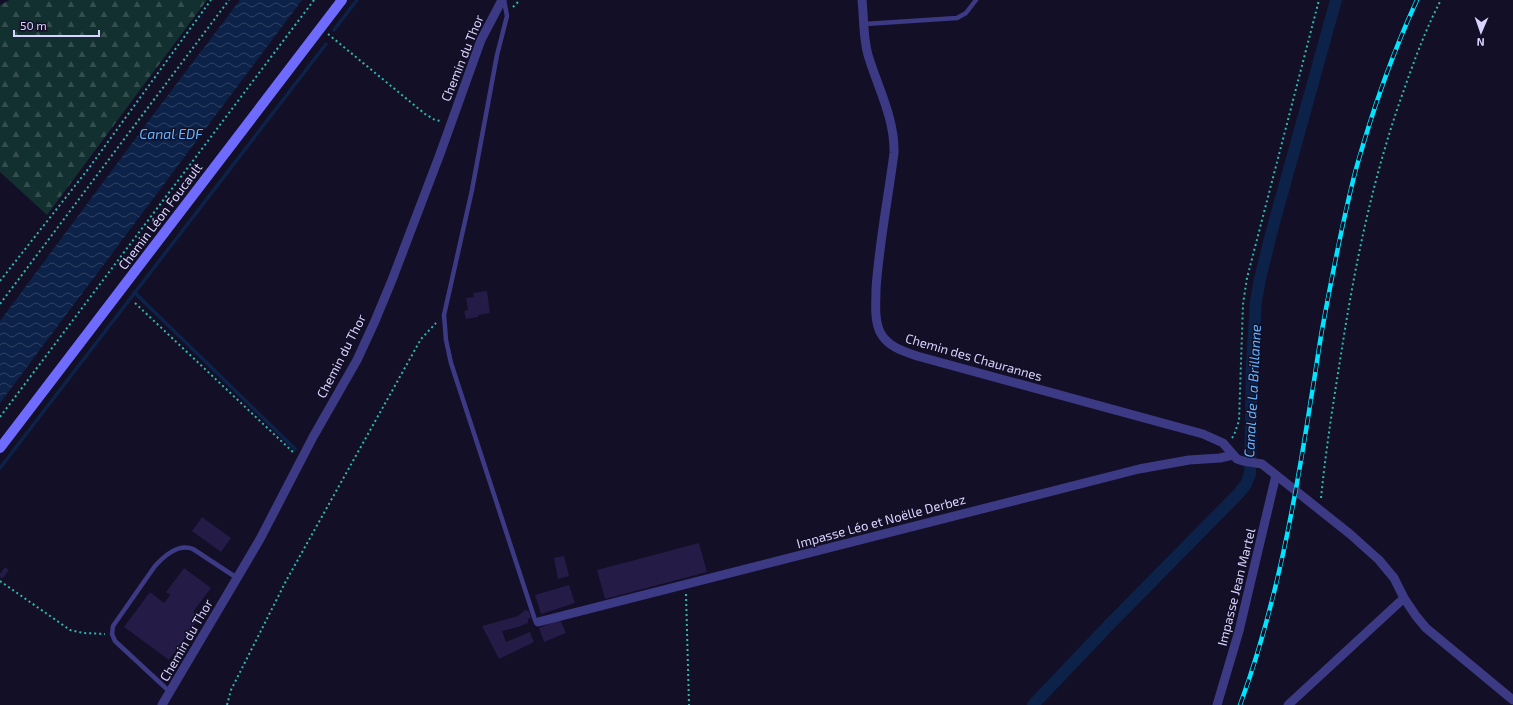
<svg xmlns="http://www.w3.org/2000/svg" width="1513" height="705" font-family="'Exo 2',sans-serif">
	<defs>
		<pattern id="forest-firs" width="22" height="20" patternUnits="userSpaceOnUse"><rect width="22" height="20" fill="#12302f"/><path d="M5 1l3.5 6h-7zM16 11l3.5 6h-7z" fill="#344d4e"/></pattern>
		<pattern id="water-waves" width="16" height="10" patternUnits="userSpaceOnUse"><rect width="16" height="10" fill="#0c2248"/><path d="M0 5q4-4 8 0t8 0" fill="none" stroke="#2f4163"/></pattern>
	</defs>
	<rect width="100%" height="100%" fill="#130f26"/>
	<!-- forest -->
	<path fill="url(#forest-firs)" d="M10 0H207L47 215 0 172V5Z"/>
	<!-- water -->
	<path fill="url(#water-waves)" d="M240 0H302L0 403V321L153 115Z"/>
	<g fill="none" stroke-linecap="round" stroke-linejoin="round">
		<!-- stream -->
		<path stroke="#0c2248" stroke-width="3.5" d="M334 30 357 0
			M134 292 295 449
			M0 468 326 44"/>
		<!-- canal -->
		<path stroke="#0c2248" stroke-width="12" d="M1033 705 1109 625 1239 493 1246 484 1250 474 1252 363 1256 301 1260 279 1271 234 1336 0"/>
	</g>
	<!-- building -->
	<path fill="#241b47" d="M487 291 490 313 478 315V317L466 319 464 311 468 310 466 298 474 297 473 293Z
		M202 517 231 538 221 552 192 531Z
		M699 543 707 572 605 599 597 570Z
		M564 556 569 576 558 579 554 558Z
		M5 567 9 570 2 579 0 577V574Z
		M184 568 211 588 193 612 200 617 169 660 124 627 150 592 164 603 170 595 166 592Z
		M569 585 575 603 541 614 535 595Z
		M525 610 529 611 531 618 528 619V623L518 627 502 631 506 642 530 632 534 642 499 659 482 626 518 616Z
		M560 619 566 633 544 642 539 628Z"/>
	<g fill="none" stroke-linecap="round" stroke-linejoin="round">
		<!-- path -->
		<path stroke="#2fb8b0" stroke-width="2" stroke-dasharray="2 3" stroke-linecap="butt" d="M513 7 520 0
			M328 34 425 114 435 120 441 121
			M0 281 89 168 211 0
			M135 303 295 454
			M0 304 229 0
			M0 417 314 0
			M1232 438 1234 435 1239 421 1243 304 1247 278 1319 0
			M1321 498C1326 448 1334 398 1342 348 1355 265 1372 182 1400 101 1412 67 1424 32 1441 0
			M0 581 70 630 83 633 105 634
			M686 594 689 705
			M227 705 231 690 286 581 421 339 436 323"/>
		<!-- lane -->
		<path stroke="#3d3a85" stroke-width="4.5" d="M504 0 507 16 497 55 472 190 444 315 446 340 451 363 535 620 538 622
			M865 24 957 18 966 13 976 0
			M170 692 115 641 112 634 113 626 155 566C164 556 179 543 193 549L237 578"/>
		<!-- street -->
		<path stroke="#3d3a85" stroke-width="9" d="M862 0C864 18 863 38 868 55 878 88 895 119 894 153 888 199 879 244 876 289 876 303 874 319 880 332 887 346 902 351 917 356L1203 434 1223 443 1237 459 1243 461 1262 464 1350 534 1379 560 1394 578 1404 598 1416 616 1426 628 1513 700
			M538 622 1139 469 1189 460 1220 458 1233 455
			M162 705 260 539 313 437 357 360 375 321 392 280 440 154 481 40 502 0
			M1217 705 1239 631 1276 475
			M1288 705 1404 598"/>
		<!-- secondary -->
		<path stroke="#6f6bff" stroke-width="10" d="M0 448 342 0"/>
		<defs>
			<path id="rail" d="M1240 705C1276 607 1295 502 1311 399 1315 376 1318 353 1322 330 1332 276 1342 222 1356 169 1372 112 1392 54 1417 0"/>
		</defs>
		<!-- rail casing -->
		<use href="#rail" stroke="#00e5ff" stroke-width="4.5"/>
		<!-- rail -->
		<use href="#rail" stroke="#130f26" stroke-width="3" stroke-dasharray="9" stroke-linecap="butt"/>
	</g>
	<g text-anchor="middle" dominant-baseline="central" stroke-width="3" stroke-linejoin="round" paint-order="stroke">
		<!-- street labels -->
		<g font-size="13" fill="#d9d4ff" stroke="#130f26">
			<text transform="translate(462 58) rotate(-68)">Chemin du Thor</text>
			<text transform="translate(160 216) rotate(-53)">Chemin Léon Foucault</text>
			<text transform="translate(341 356) rotate(-63)">Chemin du Thor</text>
			<text transform="translate(974 357) rotate(16)">Chemin des Chaurannes</text>
			<text transform="translate(881 521) rotate(-15)">Impasse Léo et Noëlle Derbez</text>
			<text transform="translate(1236 587) rotate(-76)">Impasse Jean Martel</text>
			<text transform="translate(186 640) rotate(-60)">Chemin du Thor</text>
		</g>
		<!-- water labels -->
		<g font-size="14" font-style="italic" fill="#62b6ff" stroke="#130f26">
			<text x="171" y="133">Canal EDF</text>
			<text transform="translate(1252 391) rotate(-87)">Canal de La Brillanne</text>
		</g>
	</g>
	<!-- north arrow -->
	<g transform="translate(1481 32) rotate(182)" stroke="#130f26" stroke-width="3" paint-order="stroke">
	<path d="M0-3L7 15L0 10L-7 15Z" fill="#d9d4ff"/>
	<text y="-6" font-size="11" font-weight="bold" text-anchor="middle" fill="#d9d4ff">N</text>
	</g>
	<!-- scale -->
	<path d="M14 30v6h85v-6" fill="none" stroke="#d9d4ff" stroke-width="2"/>
	<text x="20" y="30" font-size="12" fill="#d9d4ff" stroke="#130f26" stroke-width="3" paint-order="stroke">50 m</text>
</svg>
